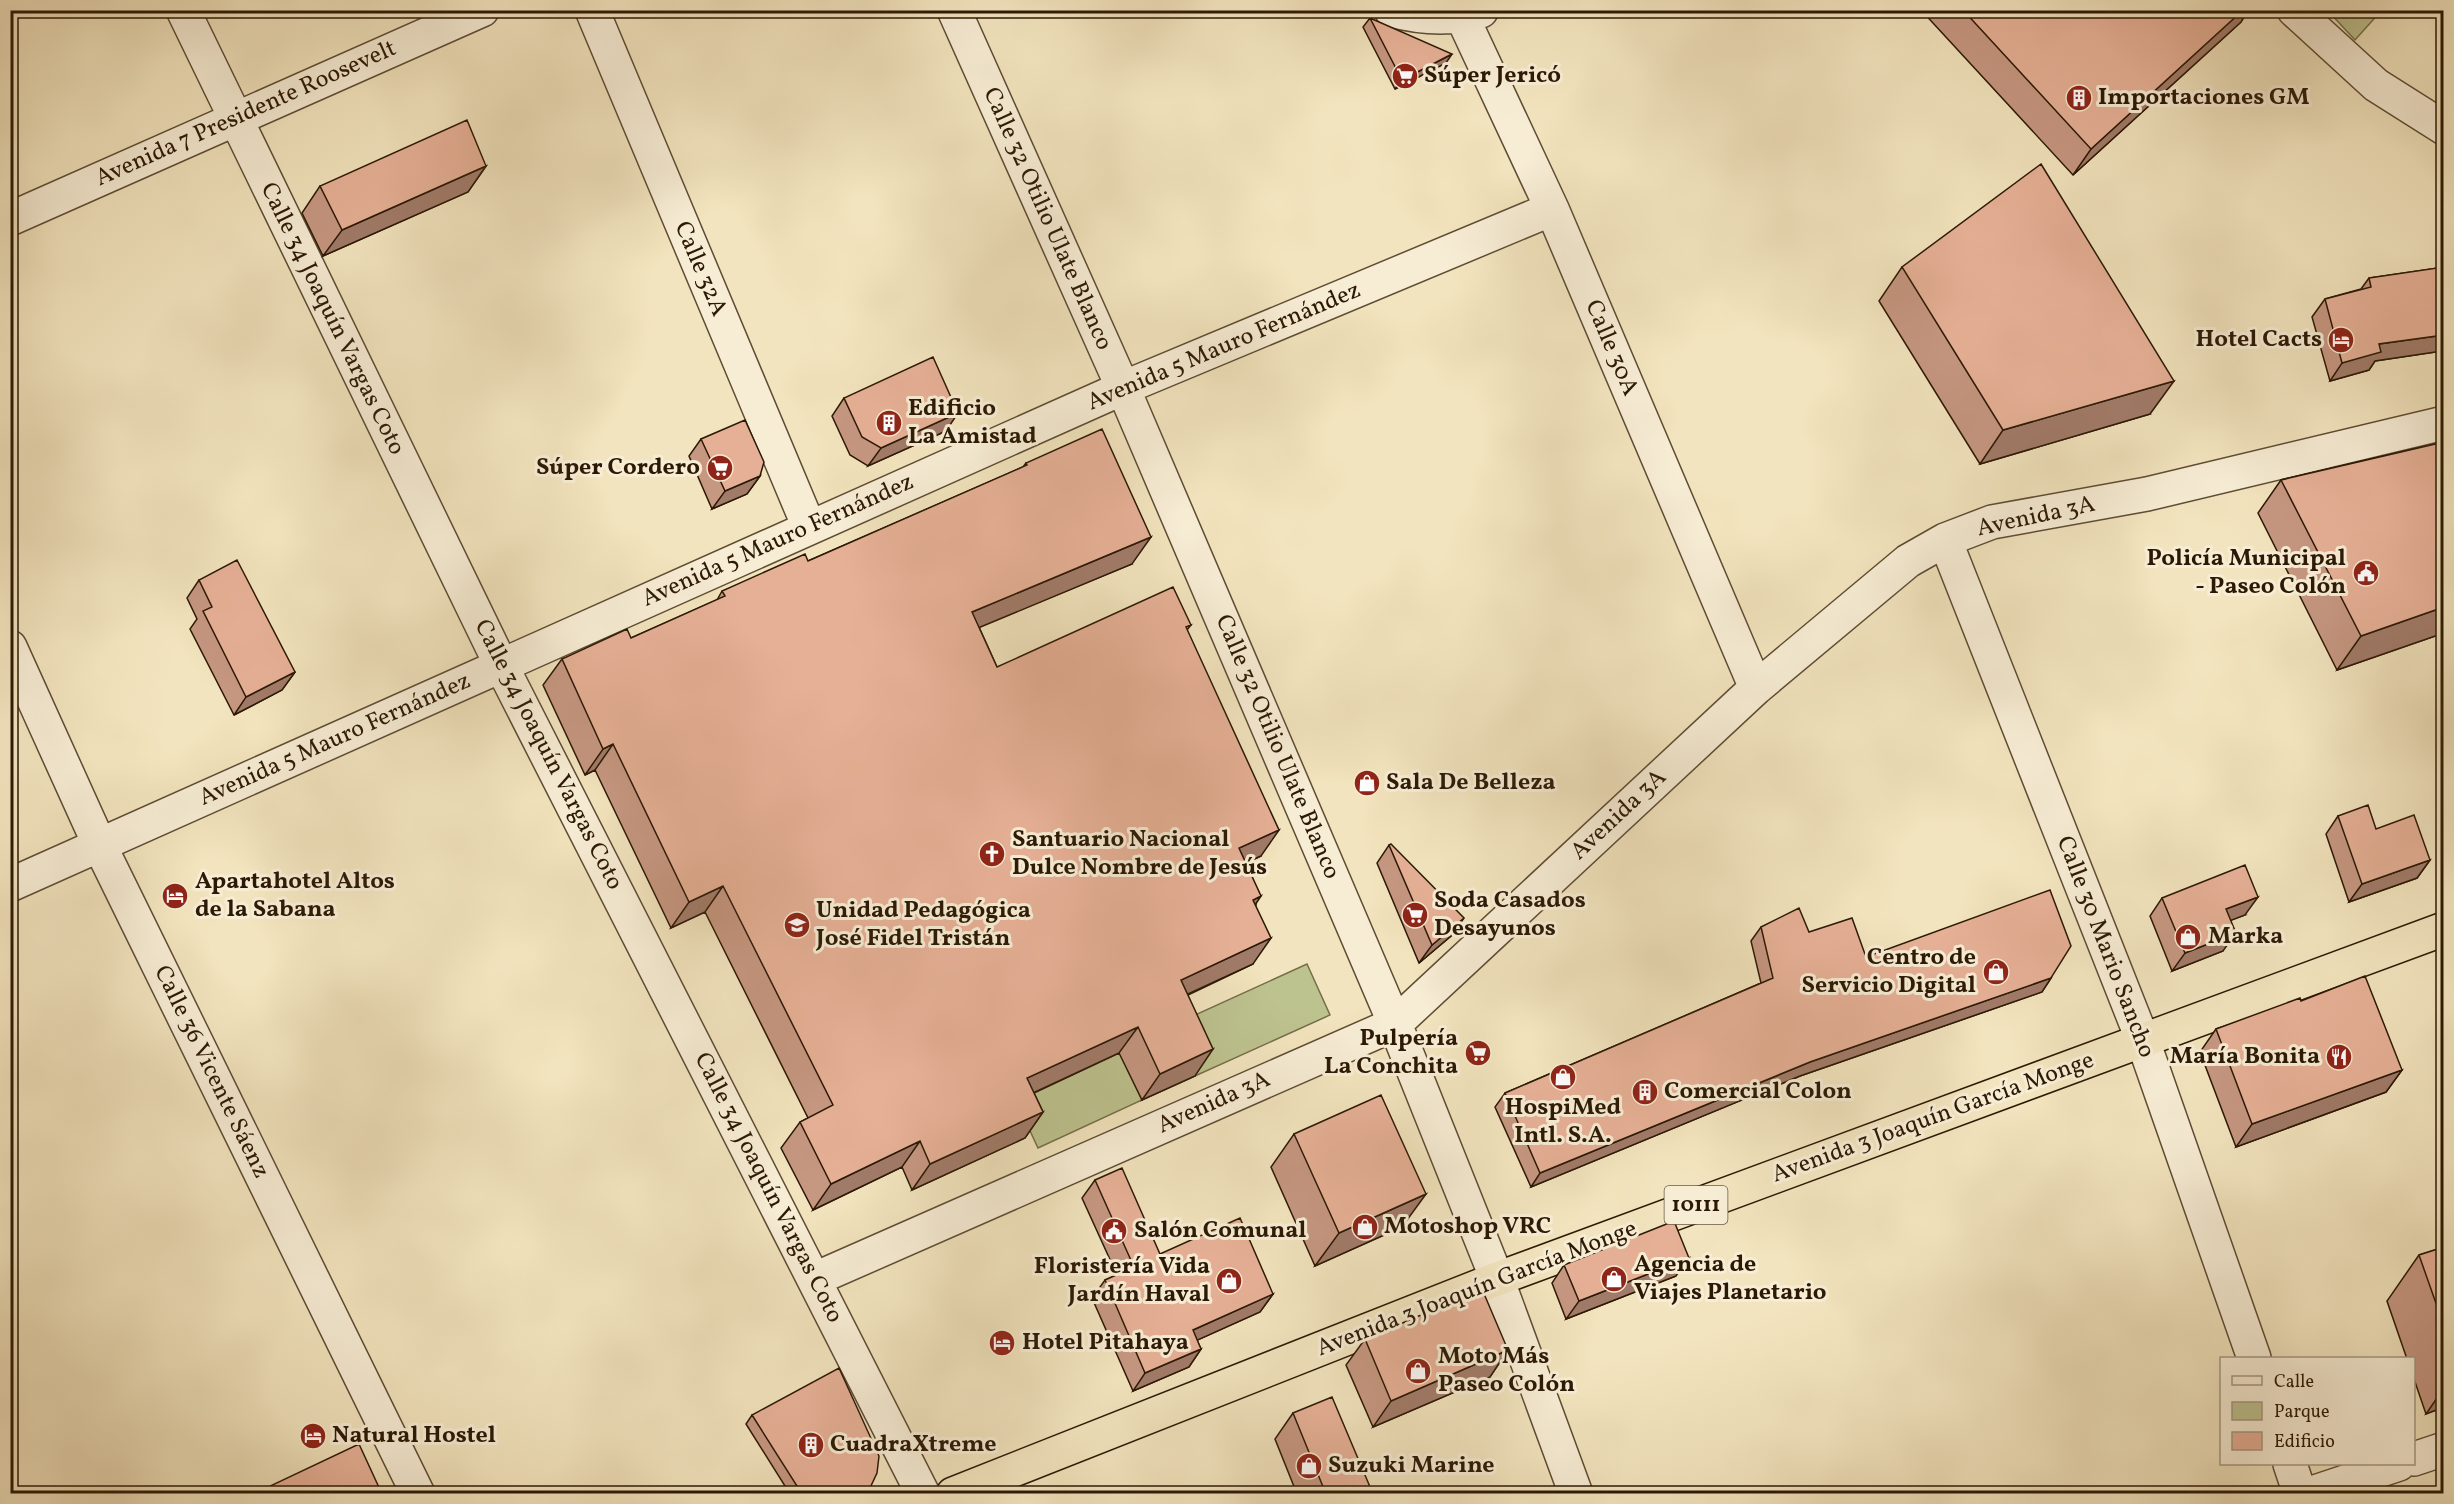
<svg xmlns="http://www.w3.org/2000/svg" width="2454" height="1504" font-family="Vollkorn,serif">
	<rect width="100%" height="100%" fill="#f2e4be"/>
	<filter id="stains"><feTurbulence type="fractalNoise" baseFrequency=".00333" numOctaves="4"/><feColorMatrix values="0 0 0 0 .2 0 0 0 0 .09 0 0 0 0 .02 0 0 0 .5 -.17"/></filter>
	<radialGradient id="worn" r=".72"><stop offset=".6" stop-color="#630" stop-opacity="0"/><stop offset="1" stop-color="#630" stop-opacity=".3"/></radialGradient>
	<!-- green -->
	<path fill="#bdc38f" stroke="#746e4a" stroke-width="1.5" d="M2328 11H2381L2355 40Z
		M1307 964 1330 1015 1195 1076 1171 1026Z
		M1108 1028 1142 1100 1038 1148 1004 1075Z"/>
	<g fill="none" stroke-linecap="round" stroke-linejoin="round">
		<defs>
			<path id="minor" d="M183 10 501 665 923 1494
				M592 10 809 527
				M954 10 1123 388 1395 1024 1497 1279 1576 1494
				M1391 10C1421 18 1452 20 1481 11
				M1459 10 1552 209 1756 688
				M2294 10 2376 85 2444 128
				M10 219 482 10
				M1945 540 2143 1041 2254 1358
				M10 647 100 846 418 1494
				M10 885 1123 388 1552 209
				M815 1279 1395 1024 1756 688 1908 561 1945 540 1992 522 2147 494 2444 423
				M2414 1459 2444 1449
				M2290 1464 2300 1494
				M2309 1494 2399 1464"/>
			<path id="highway" d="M953 1494 1497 1279 2444 929"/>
		</defs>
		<!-- minor casing -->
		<use href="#minor" stroke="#5e4c33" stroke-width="36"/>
		<!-- highway casing -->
		<use href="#highway" stroke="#2c1905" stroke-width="36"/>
		<!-- minor -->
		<use href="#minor" stroke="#f7edd5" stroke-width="33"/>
		<!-- highway -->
		<use href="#highway" stroke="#f2e4be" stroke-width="33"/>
	</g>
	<!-- wall -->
	<path fill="#c69781" stroke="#2c1905" stroke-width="1.5" d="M1921 10H2248L2241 22 2073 175Z
		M1370 18 1446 63 1395 89 1363 27Z
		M486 166 468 192 323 256 302 213 320 186Z
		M1902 267 2150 414 1980 464 1879 301Z
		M2444 267V349L2442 351 2375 361 2369 370 2330 381 2312 317 2325 299 2361 289 2369 278Z
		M844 398 946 431 868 466 850 455 832 416Z
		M701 439 760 476 747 494 712 509 689 456Z
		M2444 442V633L2337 670 2258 513 2281 480Z
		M1026 463 1132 564 979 627 997 667 1191 625 1187 630 1261 856 1246 863 1256 904 1253 964 1188 995 1195 1076 1142 1100 1119 1053 1034 1093 1043 1112 1025 1138 912 1190 902 1167 813 1210 781 1148 800 1122 808 1118 705 912 671 928 595 770 585 775 543 685 562 659 631 638 717 600 722 591 808 561 1023 467Z
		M199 580 295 672 282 690 234 715 190 629 197 619 187 598Z
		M2338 816 2376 829 2430 860 2417 878 2349 902 2326 834Z
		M1389 845 1451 936 1419 963 1377 863Z
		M2162 898 2245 915 2231 920 2223 951 2172 971 2150 916Z
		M1761 927 1809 932 1866 957 2051 978 2042 992 1800 1076 1531 1187 1495 1107 1505 1093 1761 983 1751 941Z
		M2301 1001 2402 1070 2386 1092 2236 1147 2200 1052 2216 1029Z
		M1294 1134 1402 1227 1315 1266 1271 1167Z
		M1095 1180 1160 1254 1273 1294 1260 1312 1197 1340 1201 1349 1189 1367 1133 1391 1092 1298 1105 1280 1117 1275 1082 1198Z
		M2444 1247V1407L2426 1414 2414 1379V1359H2407L2387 1301 2419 1255Z
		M1564 1265 1676 1276 1566 1319 1552 1283Z
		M1365 1339 1508 1350 1490 1377 1373 1427 1346 1365Z
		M1293 1413 1373 1494H1297L1275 1439Z
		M752 1415 866 1494H790L746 1424Z
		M268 1487 382 1494H264Z"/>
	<!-- shaded-wall -->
	<path fill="#a17b69" stroke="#2c1905" stroke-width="1.5" d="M2243 10H2248L2241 22 2073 175 2091 149Z
		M1452 54 1446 63 1395 89 1402 80Z
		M486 166 468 192 323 256 342 230Z
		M2444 335V349L2442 351 2375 361 2369 370 2330 381 2342 363 2379 344Z
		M2174 381 2150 414 1980 464 2003 430Z
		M958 413 946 431 868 466 881 448Z
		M760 476 747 494 712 509 725 491Z
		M1151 537 1132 564 954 638 972 612Z
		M2444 607V633L2337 670 2361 636Z
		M295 672 282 690 234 715 246 697Z
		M613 744 595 770 585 775 603 749Z
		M1279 830 1261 856 1220 874 1239 848Z
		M2430 860 2417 878 2349 902 2362 884Z
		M723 886 705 912 671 928 689 902Z
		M1261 896 1243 923 1253 900Z
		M2258 897 2245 915 2214 927 2226 909Z
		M1464 918 1451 936 1419 963 1432 945Z
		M2236 933 2223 951 2172 971 2185 953Z
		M1271 938 1253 964 1162 1006 1181 980Z
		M2051 978 2042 992 1800 1076 1531 1187 1540 1173 1810 1062Z
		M1138 1027 1119 1053 1009 1104 1027 1078Z
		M1213 1049 1195 1076 1142 1100 1160 1074Z
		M2402 1070 2386 1092 2236 1147 2252 1124Z
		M1043 1112 1025 1138 912 1190 930 1164Z
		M920 1141 902 1167 813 1210 831 1184Z
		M1426 1194 1402 1227 1315 1266 1339 1233Z
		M1689 1258 1676 1276 1566 1319 1579 1301Z
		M1273 1294 1260 1312 1180 1348 1193 1330Z
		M1201 1349 1189 1367 1133 1391 1145 1373Z
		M1508 1350 1490 1377 1373 1427 1391 1401Z
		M2444 1388V1407L2426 1414Z"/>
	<!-- building -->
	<path fill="#e6b096" stroke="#2c1905" stroke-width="1.5" d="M1963 10H2243L2091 149Z
		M1370 18 1452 54 1402 80Z
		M467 120 486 166 342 230 320 186Z
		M2041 164 2174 381 2003 430 1902 267Z
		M2444 267V335L2379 344 2381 352 2342 363 2325 299 2371 287 2369 278Z
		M933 357 958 413 881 448 862 437 844 398Z
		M745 420 764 462 760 476 725 491 701 439Z
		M1102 429 1151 537 972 612 997 667 1173 587 1191 625 1186 627 1279 830 1239 848 1261 896 1253 900 1271 938 1181 980 1213 1049 1160 1074 1138 1027 1027 1078 1043 1112 930 1164 920 1141 831 1184 800 1122 833 1105 723 886 689 902 613 744 603 749 562 659 627 629 631 638 725 596 722 591 805 554 808 561 1027 465 1026 463Z
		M2444 442V607L2361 636 2281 480Z
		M237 560 295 672 246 697 203 611 212 607 199 580Z
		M2368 805 2376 829 2414 815 2430 860 2362 884 2338 816Z
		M1391 844 1464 918 1432 945 1389 845Z
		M2245 865 2258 897 2226 909 2236 933 2185 953 2162 898Z
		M2050 890 2071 946 2051 978 1810 1062 1540 1173 1505 1093 1773 978 1761 927 1799 908 1809 932 1852 918 1866 957Z
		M2365 976 2402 1070 2252 1124 2216 1029 2300 998 2301 1001Z
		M1381 1095 1426 1194 1339 1233 1294 1134Z
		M1122 1168 1160 1254 1240 1218 1273 1294 1193 1330 1201 1349 1145 1373 1105 1280 1134 1267 1095 1180Z
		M1674 1221 1689 1258 1579 1301 1564 1265Z
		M2444 1247V1326L2419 1255Z
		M1482 1289 1508 1350 1391 1401 1365 1339Z
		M839 1368 879 1456 877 1473 869 1490 866 1494H802L752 1415Z
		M1332 1397 1373 1494H1326L1293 1413Z
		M359 1444 382 1494H271L268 1487Z"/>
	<!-- icons -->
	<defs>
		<symbol id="supermarket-disc" viewBox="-11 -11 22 22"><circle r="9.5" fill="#8f2418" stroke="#f7edd5"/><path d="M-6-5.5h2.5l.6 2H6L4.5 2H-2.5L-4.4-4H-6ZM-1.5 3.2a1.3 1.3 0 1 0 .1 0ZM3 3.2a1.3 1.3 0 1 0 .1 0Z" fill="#fff"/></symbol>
		<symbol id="building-disc" viewBox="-11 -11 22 22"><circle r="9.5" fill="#8f2418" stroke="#f7edd5"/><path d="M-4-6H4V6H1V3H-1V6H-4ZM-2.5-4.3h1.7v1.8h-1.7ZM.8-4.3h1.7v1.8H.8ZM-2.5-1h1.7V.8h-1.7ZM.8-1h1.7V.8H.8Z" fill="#fff"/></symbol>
		<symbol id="hotel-disc" viewBox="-11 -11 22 22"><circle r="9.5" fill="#8f2418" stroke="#f7edd5"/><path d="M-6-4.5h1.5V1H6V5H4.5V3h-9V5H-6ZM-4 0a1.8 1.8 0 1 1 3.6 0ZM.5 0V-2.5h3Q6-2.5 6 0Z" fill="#fff"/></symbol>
		<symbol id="civic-disc" viewBox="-11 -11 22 22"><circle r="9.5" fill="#8f2418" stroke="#f7edd5"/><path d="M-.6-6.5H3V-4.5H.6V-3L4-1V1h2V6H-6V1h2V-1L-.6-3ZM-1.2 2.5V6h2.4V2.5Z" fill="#fff"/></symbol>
		<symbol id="shop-disc" viewBox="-11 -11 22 22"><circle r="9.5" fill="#8f2418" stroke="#f7edd5"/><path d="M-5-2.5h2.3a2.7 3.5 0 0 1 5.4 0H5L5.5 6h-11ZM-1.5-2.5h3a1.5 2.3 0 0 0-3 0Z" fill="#fff"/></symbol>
		<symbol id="church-disc" viewBox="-11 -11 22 22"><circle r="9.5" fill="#8f2418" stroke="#f7edd5"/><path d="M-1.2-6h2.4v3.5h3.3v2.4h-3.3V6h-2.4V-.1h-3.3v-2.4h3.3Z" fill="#fff"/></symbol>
		<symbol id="school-disc" viewBox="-11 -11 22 22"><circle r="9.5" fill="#8f2418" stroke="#f7edd5"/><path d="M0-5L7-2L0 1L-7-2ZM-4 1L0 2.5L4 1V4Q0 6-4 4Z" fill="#fff"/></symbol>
		<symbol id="restaurant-disc" viewBox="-11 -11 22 22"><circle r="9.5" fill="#8f2418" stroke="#f7edd5"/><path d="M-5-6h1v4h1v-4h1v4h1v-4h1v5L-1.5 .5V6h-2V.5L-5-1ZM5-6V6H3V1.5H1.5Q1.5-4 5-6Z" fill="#fff"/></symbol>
	</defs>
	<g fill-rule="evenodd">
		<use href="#supermarket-disc" x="1390" y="61" width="30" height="30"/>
		<use href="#building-disc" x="2064" y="83" width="30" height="30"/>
		<use href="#hotel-disc" x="2326" y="325" width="30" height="30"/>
		<use href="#building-disc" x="874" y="408" width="30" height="30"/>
		<use href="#supermarket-disc" x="705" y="453" width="30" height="30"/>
		<use href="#civic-disc" x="2351" y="558" width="30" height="30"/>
		<use href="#shop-disc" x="1352" y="768" width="30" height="30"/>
		<use href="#church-disc" x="977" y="839" width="30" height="30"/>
		<use href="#hotel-disc" x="160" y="881" width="30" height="30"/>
		<use href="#supermarket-disc" x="1400" y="900" width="30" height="30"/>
		<use href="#school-disc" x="782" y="910" width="30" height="30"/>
		<use href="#shop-disc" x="2173" y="922" width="30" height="30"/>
		<use href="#shop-disc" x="1981" y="957" width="30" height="30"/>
		<use href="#supermarket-disc" x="1463" y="1038" width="30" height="30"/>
		<use href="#restaurant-disc" x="2324" y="1042" width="30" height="30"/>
		<use href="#shop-disc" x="1548" y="1062" width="30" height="30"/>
		<use href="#building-disc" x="1630" y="1077" width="30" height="30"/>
		<use href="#shop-disc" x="1350" y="1212" width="30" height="30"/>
		<use href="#civic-disc" x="1099" y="1216" width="30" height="30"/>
		<use href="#shop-disc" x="1599" y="1264" width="30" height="30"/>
		<use href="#shop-disc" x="1214" y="1266" width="30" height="30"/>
		<use href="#hotel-disc" x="987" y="1328" width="30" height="30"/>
		<use href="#shop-disc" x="1403" y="1356" width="30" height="30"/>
		<use href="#hotel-disc" x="298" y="1421" width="30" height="30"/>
		<use href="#building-disc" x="796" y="1430" width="30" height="30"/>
		<use href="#shop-disc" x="1294" y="1451" width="30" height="30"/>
	</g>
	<g text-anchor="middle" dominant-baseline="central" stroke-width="6" stroke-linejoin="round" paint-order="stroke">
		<!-- shield labels -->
		<rect fill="#f7edd5" stroke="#695943" stroke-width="1.5" x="1664.5" y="1186" width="63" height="38" rx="4.5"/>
		<g font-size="22" font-weight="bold" fill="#2c1905">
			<text x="1696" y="1205">10111</text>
		</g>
		<!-- poi labels -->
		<g font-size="24" font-weight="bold" fill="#2c1905" stroke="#f7edd5" text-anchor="start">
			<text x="1424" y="76">Súper Jericó</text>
			<text x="2098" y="98">Importaciones GM</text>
			<text x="2322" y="340" text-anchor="end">Hotel Cacts</text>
			<text x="908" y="409">Edificio<tspan x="908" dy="28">La Amistad</tspan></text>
			<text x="700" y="468" text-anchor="end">Súper Cordero</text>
			<text x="2346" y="559" text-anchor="end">Policía Municipal<tspan x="2346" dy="28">- Paseo Colón</tspan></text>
			<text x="1386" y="783">Sala De Belleza</text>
			<text x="1012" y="840">Santuario Nacional<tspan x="1012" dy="28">Dulce Nombre de Jesús</tspan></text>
			<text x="195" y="882">Apartahotel Altos<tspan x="195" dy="28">de la Sabana</tspan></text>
			<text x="1434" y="901">Soda Casados<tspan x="1434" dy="28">Desayunos</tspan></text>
			<text x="816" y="911">Unidad Pedagógica<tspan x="816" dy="28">José Fidel Tristán</tspan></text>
			<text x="2208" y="937">Marka</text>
			<text x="1976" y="958" text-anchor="end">Centro de<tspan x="1976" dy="28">Servicio Digital</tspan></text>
			<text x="1458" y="1039" text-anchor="end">Pulpería<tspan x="1458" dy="28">La Conchita</tspan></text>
			<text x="2320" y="1057" text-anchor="end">María Bonita</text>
			<text x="1664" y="1092">Comercial Colon</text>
			<text x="1563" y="1108" text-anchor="middle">HospiMed<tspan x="1563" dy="28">Intl. S.A.</tspan></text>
			<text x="1384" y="1227">Motoshop VRC</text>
			<text x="1134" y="1231">Salón Comunal</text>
			<text x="1634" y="1265">Agencia de<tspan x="1634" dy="28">Viajes Planetario</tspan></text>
			<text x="1210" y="1267" text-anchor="end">Floristería Vida<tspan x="1210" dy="28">Jardín Haval</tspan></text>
			<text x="1022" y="1343">Hotel Pitahaya</text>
			<text x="1438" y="1357">Moto Más<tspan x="1438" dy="28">Paseo Colón</tspan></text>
			<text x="332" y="1436">Natural Hostel</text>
			<text x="830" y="1445">CuadraXtreme</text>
			<text x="1328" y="1466">Suzuki Marine</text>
		</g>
		<!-- street labels -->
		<g font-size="24" fill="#2c1905" stroke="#f7edd5">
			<text transform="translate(246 114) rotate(-24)">Avenida 7 Presidente Roosevelt</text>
			<text transform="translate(1047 219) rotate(66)">Calle 32 Otilio Ulate Blanco</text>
			<text transform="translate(700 269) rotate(67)">Calle 32A</text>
			<text transform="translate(332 319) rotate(64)">Calle 34 Joaquín Vargas Coto</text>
			<text transform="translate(1224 347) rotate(-23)">Avenida 5 Mauro Fernández</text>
			<text transform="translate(1611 348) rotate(67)">Calle 30A</text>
			<text transform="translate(2036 517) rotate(-12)">Avenida 3A</text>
			<text transform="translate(778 541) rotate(-24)">Avenida 5 Mauro Fernández</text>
			<text transform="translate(335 740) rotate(-24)">Avenida 5 Mauro Fernández</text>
			<text transform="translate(1277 747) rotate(67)">Calle 32 Otilio Ulate Blanco</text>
			<text transform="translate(548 755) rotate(63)">Calle 34 Joaquín Vargas Coto</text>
			<text transform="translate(1619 815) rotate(-43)">Avenida 3A</text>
			<text transform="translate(2105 947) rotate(69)">Calle 30 Mario Sancho</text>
			<text transform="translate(211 1072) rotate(64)">Calle 36 Vicente Sáenz</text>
			<text transform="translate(1214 1103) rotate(-24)">Avenida 3A</text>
			<text transform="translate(1933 1118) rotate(-20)">Avenida 3 Joaquín García Monge</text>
			<text transform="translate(768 1188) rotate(63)">Calle 34 Joaquín Vargas Coto</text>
			<text transform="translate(1477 1289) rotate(-21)">Avenida 3 Joaquín García Monge</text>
		</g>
	</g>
	<!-- margin -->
	<rect width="2454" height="1504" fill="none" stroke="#f2e4be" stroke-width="36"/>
	<rect x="12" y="12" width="2430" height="1480" fill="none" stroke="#2c1905" stroke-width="3"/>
	<rect x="18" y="18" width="2418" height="1468" fill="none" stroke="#2c1905" stroke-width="1.5"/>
	<!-- legend -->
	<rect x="2220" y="1357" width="195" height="108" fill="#f7edd5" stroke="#a69882" stroke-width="1.5"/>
	<rect x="2232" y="1376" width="30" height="9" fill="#f7edd5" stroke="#a69882" stroke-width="1.5"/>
	<text x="2274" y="1387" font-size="18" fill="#2c1905">Calle</text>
	<rect x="2232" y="1402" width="30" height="18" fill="#bdc38f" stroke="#a69882" stroke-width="1.5"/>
	<text x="2274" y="1417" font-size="18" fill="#2c1905">Parque</text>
	<rect x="2232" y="1432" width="30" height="18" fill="#e6b096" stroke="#a69882" stroke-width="1.5"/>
	<text x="2274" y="1447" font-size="18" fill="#2c1905">Edificio</text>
	<rect width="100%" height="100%" filter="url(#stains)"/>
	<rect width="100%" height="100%" fill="url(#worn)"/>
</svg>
